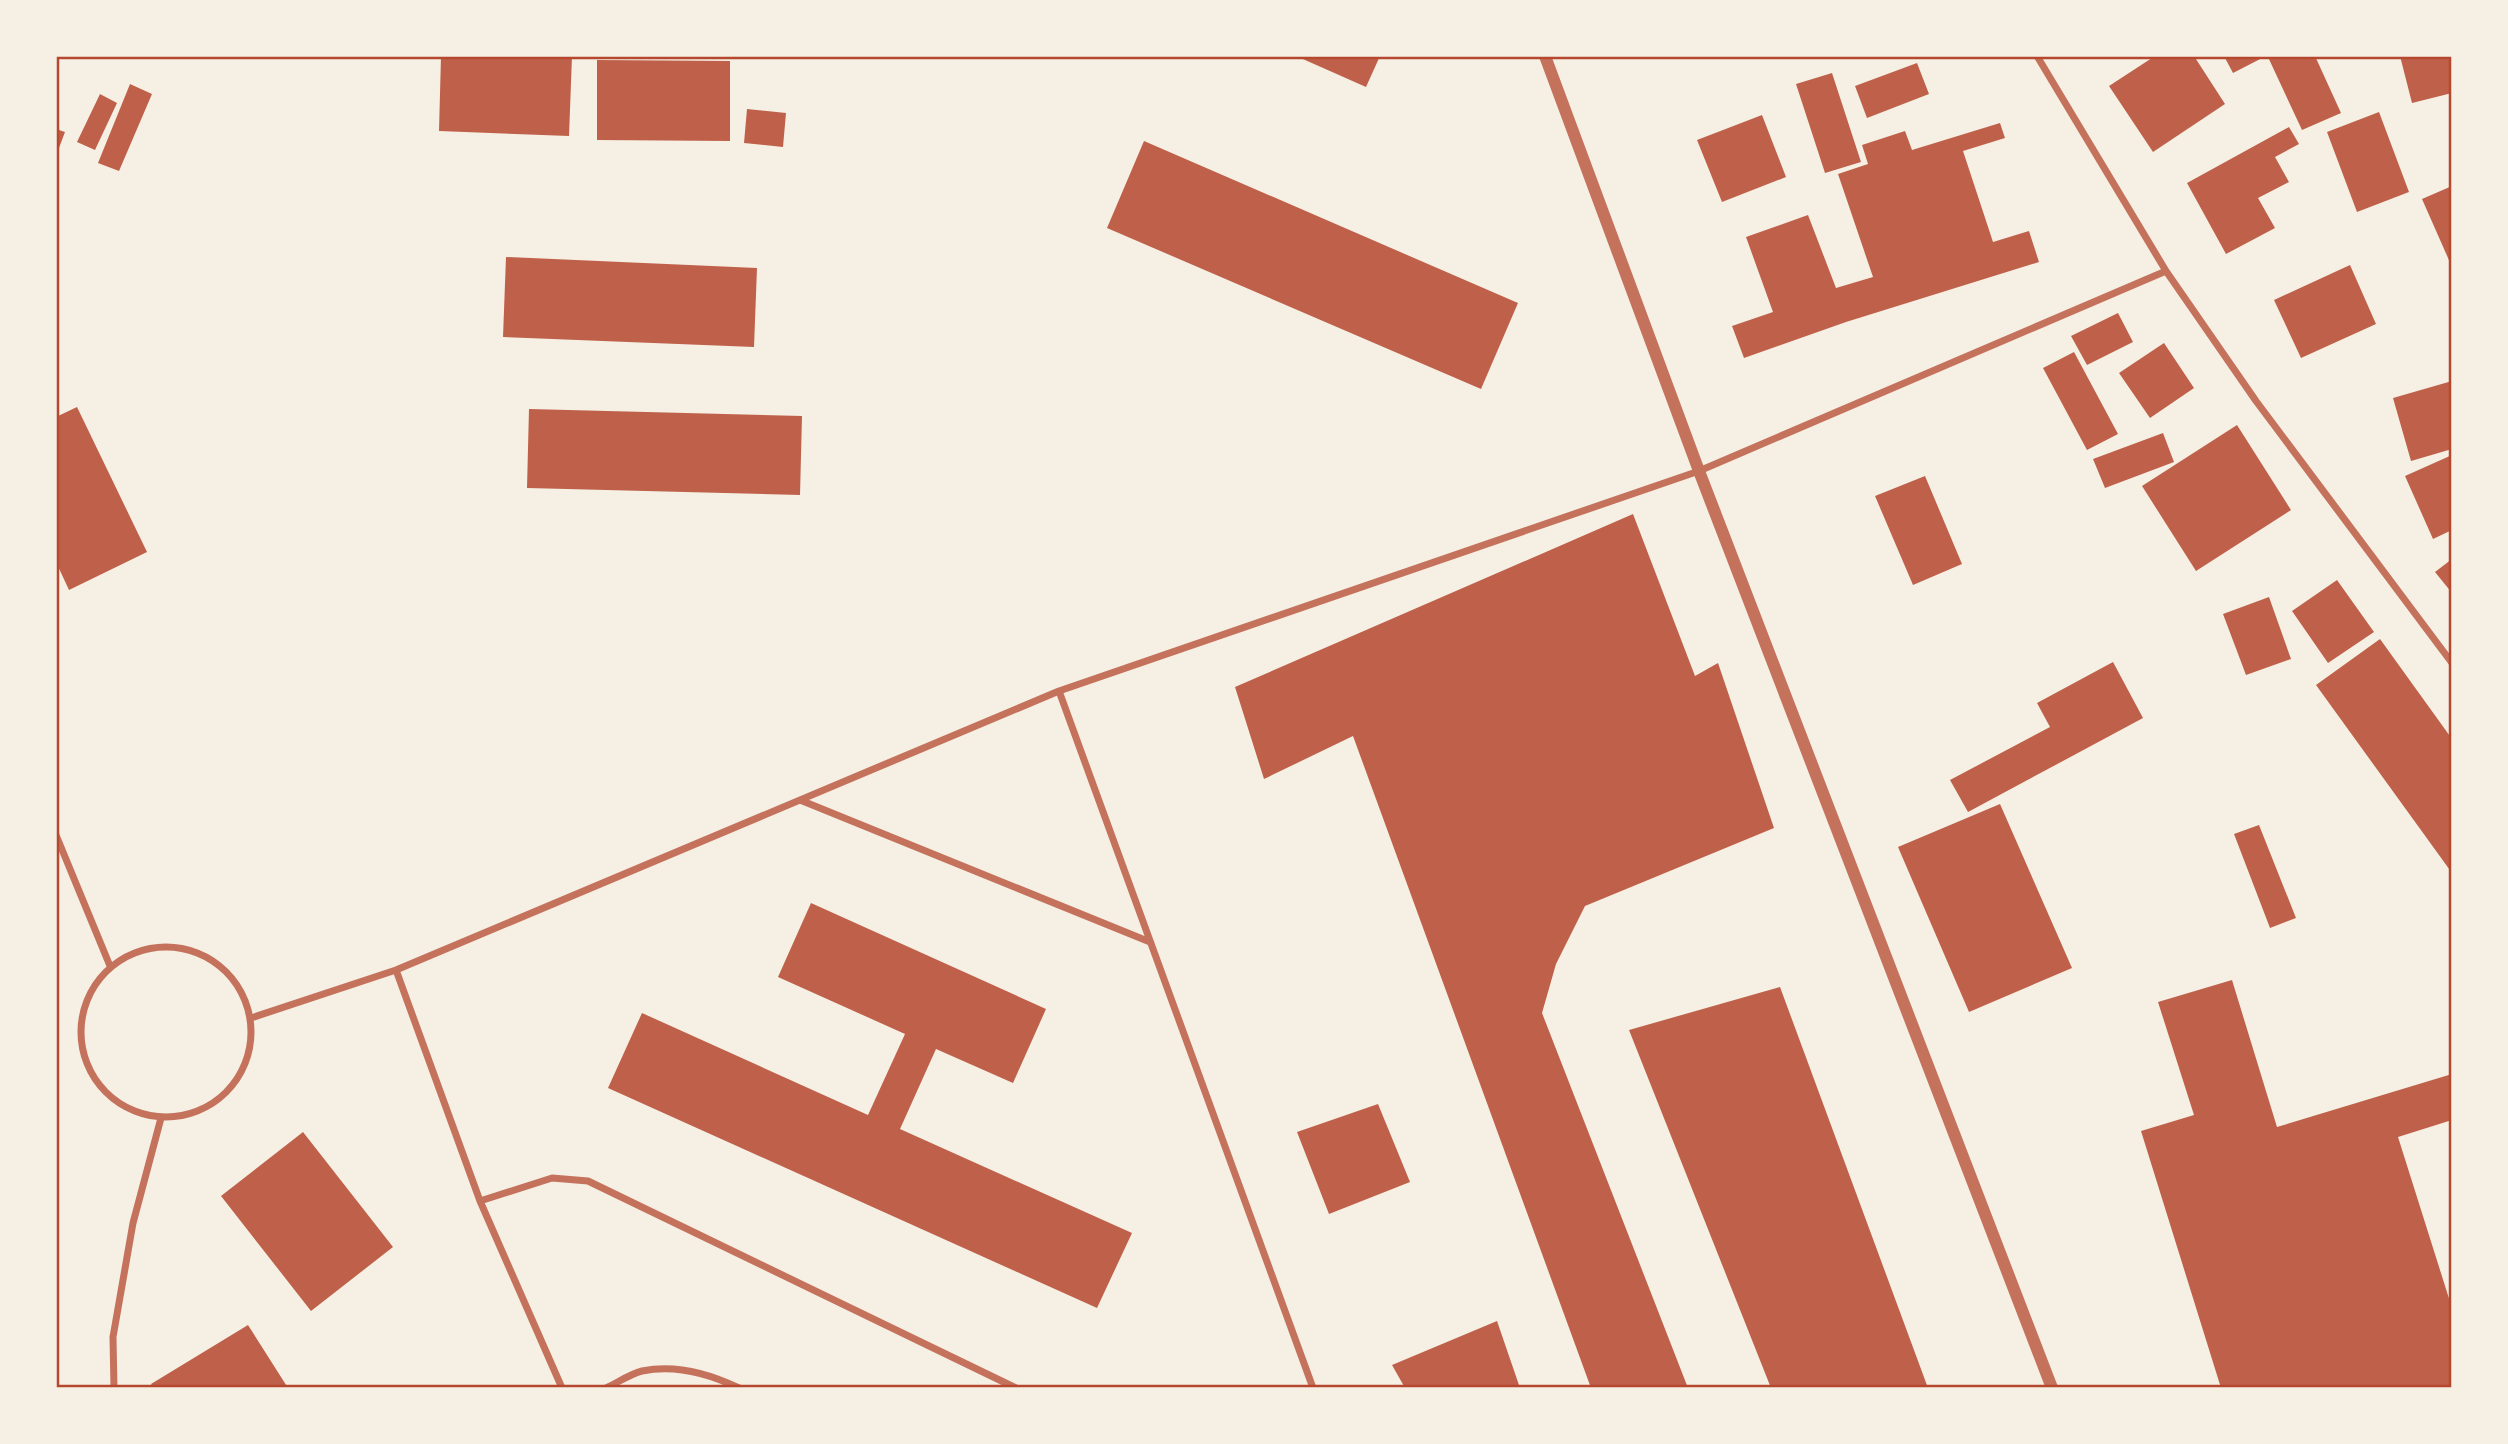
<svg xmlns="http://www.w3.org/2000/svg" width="2508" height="1444" font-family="'Archivo Narrow',sans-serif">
	<rect width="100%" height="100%" fill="#f6efe4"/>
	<!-- building -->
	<path fill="#bf614a" d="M441 56H572L569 136 439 131Z
		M1296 56H1380L1366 87Z
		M2155 56H2194L2225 104 2153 152 2109 86Z
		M2224 56H2266L2233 73Z
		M2272 56H2315L2341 113 2302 130 2268 57Z
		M2400 56H2452V93L2412 103Z
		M597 60 730 61V141L597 140Z
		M1917 63 1929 94 1867 118 1855 86Z
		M1832 73 1861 162 1825 173 1796 84Z
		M130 84 152 94 119 171 98 163Z
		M100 94 117 103 95 150 77 142Z
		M747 109 786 113 783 147 744 143Z
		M2379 112 2409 192 2357 212 2327 132Z
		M1762 115 1786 177 1722 202 1697 140Z
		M2000 123 2005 138 1963 151 1993 242 2029 231 2039 262 1846 322 1744 358 1732 326 1773 312 1746 237 1808 215 1836 288 1873 277 1838 174 1868 164 1862 145 1905 131 1912 150Z
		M2289 127 2299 144 2275 157 2289 182 2258 198 2275 228 2226 254 2187 183Z
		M56 129 65 132 56 156Z
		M1144 141 1518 303 1481 389 1107 228Z
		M2452 186V267L2422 199Z
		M506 257 757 268 754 347 503 337Z
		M2350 265 2376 324 2301 358 2274 300Z
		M2118 313 2133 342 2087 365 2071 336Z
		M2164 343 2194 388 2150 418 2119 373Z
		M2074 352 2118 434 2087 450 2043 368Z
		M2452 381V449L2411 461 2393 398Z
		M77 407 147 552 69 590 56 562V417Z
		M529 409 802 416 800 495 527 488Z
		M2237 425 2291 510 2196 571 2142 486Z
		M2163 433 2174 462 2105 488 2093 459Z
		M2452 455V530L2433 539 2405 476Z
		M1925 476 1962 564 1913 585 1875 496Z
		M1633 514 1695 676 1718 663 1774 828 1585 906 1556 964 1542 1013 1688 1388H1591L1353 736 1264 779 1235 687Z
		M2452 559V593L2435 572Z
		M2337 580 2374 632 2328 663 2292 611Z
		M2269 597 2291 659 2246 675 2223 614Z
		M2380 639 2452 739V873L2316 685Z
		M2113 662 2143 718 1968 812 1950 780 2050 727 2037 703Z
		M2000 804 2072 968 1969 1012 1898 847Z
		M2259 825 2296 918 2270 928 2234 834Z
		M811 903 1046 1009 1013 1083 936 1049 900 1129 1132 1233 1097 1308 608 1088 642 1013 868 1115 905 1034 778 977Z
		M2232 980 2277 1127 2452 1074V1120L2398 1137 2452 1308V1388H2221L2141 1131 2194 1115 2158 1002Z
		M1780 987 1928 1388H1771L1629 1030Z
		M1378 1104 1410 1182 1329 1214 1297 1132Z
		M303 1132 393 1247 311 1311 221 1196Z
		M1497 1321 1520 1388H1405L1392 1365Z
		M248 1325 288 1388H153L151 1384Z"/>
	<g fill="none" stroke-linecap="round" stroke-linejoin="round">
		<!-- minor -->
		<path stroke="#c5725c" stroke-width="7" d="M2037 56 2166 271 2256 401 2452 663
			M1059 691 1313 1388
			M800 800 1150 942
			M56 835 110 966
			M81 1032a85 85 0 1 1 170 0a85 85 0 1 1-170 0Z
			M396 970 480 1201 562 1388
			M251 1018 396 970 1059 691 1699 471 2166 271
			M480 1201 552 1178 588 1181 1016 1388
			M114 1388 113 1337 133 1223 161 1118
			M606 1388C617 1383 630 1374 642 1371 675 1364 710 1374 739 1388"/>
		<!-- tertiary -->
		<path stroke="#c5725c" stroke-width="12" d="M1545 56 1699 471 2052 1388"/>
	</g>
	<!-- border -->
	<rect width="2508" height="1444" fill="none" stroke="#f6efe4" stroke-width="116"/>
	<rect x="58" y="58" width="2392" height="1328" fill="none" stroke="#b5482f" stroke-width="2.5"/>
</svg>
